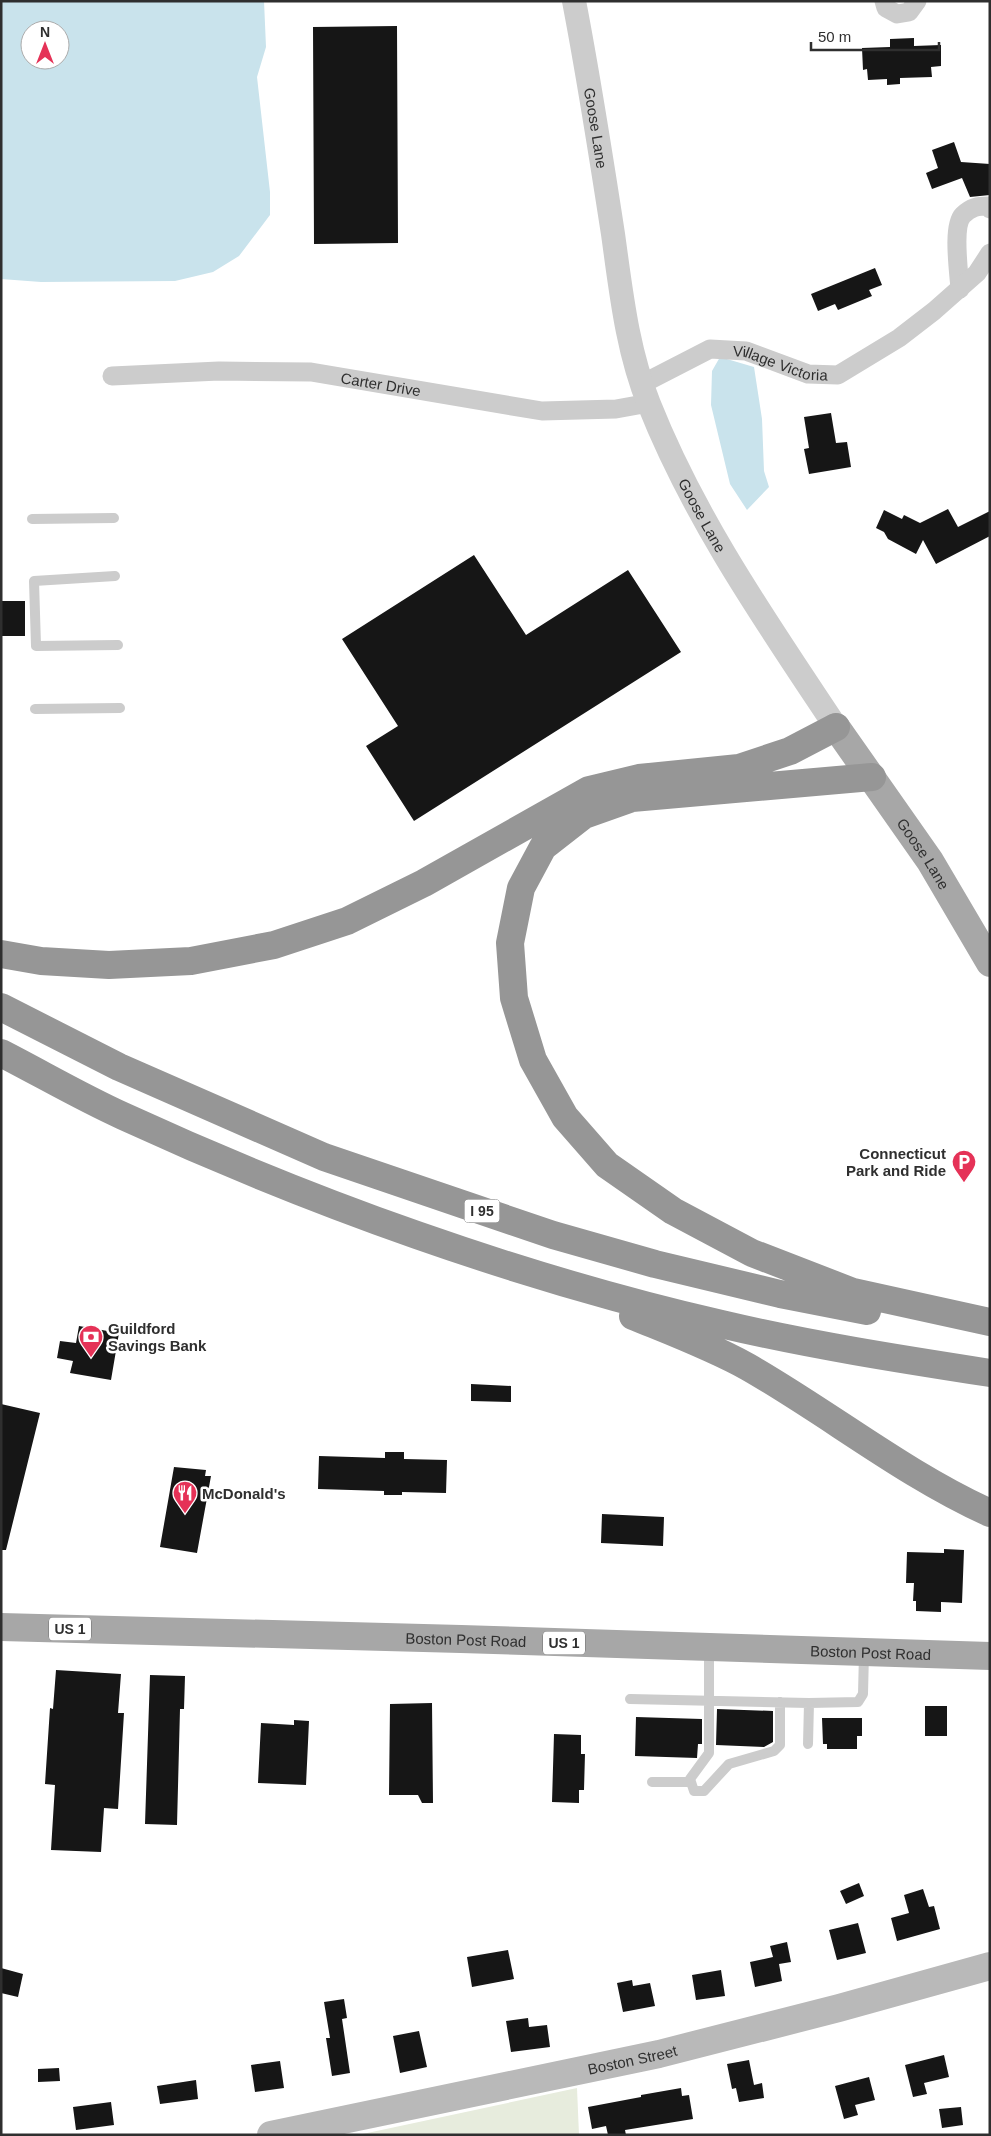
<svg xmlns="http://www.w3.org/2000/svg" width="991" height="2136" font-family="Arial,sans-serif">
	<rect width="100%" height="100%" fill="#fff"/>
	<!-- green -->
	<path fill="#e7ecdd" d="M577 2088 579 2135H358Z"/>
	<!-- water -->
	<path fill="#c9e3ec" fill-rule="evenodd" d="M1 1H264L266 47 257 77 270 192V215L239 256 213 272 175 281 41 282 1 279ZM30 30H60V60H30Z
		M720 357 754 367 762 419 764 471 769 487 747 510 730 484 711 405 712 371Z"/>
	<!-- building -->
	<path fill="#161616" d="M397 26 398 243 314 244 313 27Z
		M914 38V46L941 45V66L931 67 932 77 900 78V84L887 85V79L868 80 867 69 863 70 862 48 890 47V39Z
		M954 142 961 162 990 164V195L970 197 962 178 932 189 926 173 938 168 932 150Z
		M875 268 882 285 869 290 872 296 838 310 835 304 818 311 811 294Z
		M831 413 836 443 847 442 851 467 809 474 804 449 809 448 804 417Z
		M948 509 958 527 990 511V536L936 564 923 540 916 554 888 539 884 532 876 528 884 510 902 519 904 515 920 523Z
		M474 555 526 635 628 570 681 652 414 821 366 746 398 726 342 639Z
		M1 601H25V636H1Z
		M79 1326 119 1333 111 1380 70 1373 73 1361 57 1358 60 1341 76 1343Z
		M471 1384 511 1386V1402L471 1401Z
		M1 1404 40 1413 6 1550H1Z
		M385 1452H404V1459L447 1460 446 1493 402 1492V1495H384V1491L318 1489 319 1456 385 1458Z
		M174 1467 206 1470 205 1476H211L197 1553 160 1547Z
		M602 1514 664 1517 663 1546 601 1543Z
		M944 1549 964 1550 962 1603 941 1602V1612L916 1611V1601H913L914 1583H906L907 1552 944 1553Z
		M56 1670 121 1674 118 1713H124L118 1809 104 1808 101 1852 51 1850 55 1785 45 1784 50 1708 53 1709Z
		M150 1675 185 1676 184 1709H180L177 1825 145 1824Z
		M432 1703 433 1803H422L418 1795H389L390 1704Z
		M925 1706H947V1736H925Z
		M717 1709 773 1711V1742L764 1747 716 1745Z
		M636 1717 702 1719V1744H698L697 1758 635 1756Z
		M822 1718H862V1736H857V1749H827V1744H823Z
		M294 1720 309 1721 306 1785 258 1783 261 1723 294 1725Z
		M554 1734 581 1735V1754H585L584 1790H579V1803L552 1802Z
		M859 1883 864 1896 846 1904 840 1891Z
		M923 1889 929 1907 934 1906 940 1929 897 1941 891 1918 909 1913 904 1895Z
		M858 1923 866 1953 837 1960 829 1930Z
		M787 1942 791 1962 779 1964 782 1981 755 1987 750 1962 773 1957 770 1946Z
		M508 1950 514 1979 472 1987 467 1957Z
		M1 1968 23 1974 18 1997 1 1993Z
		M721 1970 725 1996 696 2000 692 1975Z
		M632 1980 633 1986 650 1983 655 2006 623 2012 617 1983Z
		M344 1999 347 2018 342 2019 350 2073 332 2076 326 2038H330L324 2002Z
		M528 2018 529 2027 547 2025 550 2047 511 2052 506 2021Z
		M419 2031 427 2067 400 2073 393 2036Z
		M944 2055 949 2077 924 2083 927 2094 913 2097 905 2065Z
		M749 2060 754 2085 762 2083 764 2098 739 2102 736 2088 732 2089 727 2064Z
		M280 2061 284 2088 255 2092 251 2065Z
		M59 2068 60 2081 38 2082V2069Z
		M869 2077 875 2100 855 2105 858 2115 844 2119 835 2086Z
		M196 2080 198 2099 160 2104 157 2086Z
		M681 2088 682 2096 689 2095 693 2119 625 2130 626 2135H608L606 2126 592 2129 588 2107 641 2097V2095Z
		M111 2102 114 2125 76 2130 73 2107Z
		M961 2107 963 2125 942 2128 939 2109Z"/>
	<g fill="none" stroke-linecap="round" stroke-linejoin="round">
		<!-- service -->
		<path stroke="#ccc" stroke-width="10" d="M32 519 114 518
			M115 576 34 581 36 646 118 645
			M35 709 120 708
			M709 1647V1753L690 1779 694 1791H704L729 1764 774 1751 780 1745V1702
			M630 1699 809 1703 858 1702 863 1694 864 1653
			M808 1744 809 1703
			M652 1782H690"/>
		<!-- minor -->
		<g stroke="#ccc" stroke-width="19">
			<path d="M884 1 886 8 897 14 909 12 917 1"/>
			<path d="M960 289C959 273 952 226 963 215 971 207 978 206 988 206L990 209"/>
			<path id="s1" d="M112 376 219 371 311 372 542 411 616 409 649 403"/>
			<path id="s2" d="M642 384 710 349 746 351 808 374 838 375 899 338 934 311 977 273 990 253"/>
		</g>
		<!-- tertiary -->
		<path stroke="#ccc" stroke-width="24" id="s3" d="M574 1C589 79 601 156 613 234 621 291 627 350 649 404 695 520 767 623 836 727"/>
		<!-- secondary -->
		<path stroke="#b9b9b9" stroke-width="28" id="s4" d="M271 2135 659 2054 839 2008 990 1966"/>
		<!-- primary -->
		<g stroke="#a7a7a7" stroke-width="28">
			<path id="s5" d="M836 727 930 861 990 963"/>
			<path id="s6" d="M1 1627 461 1639 990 1656"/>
		</g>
		<!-- motorway -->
		<path stroke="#969696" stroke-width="28" d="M872 777 632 798 584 815 543 847 521 888 510 943 514 998 533 1060 565 1117 607 1165 673 1211 752 1253 853 1292 990 1322
			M1 954 41 961 109 965 191 961 274 945 347 921 424 883 589 790 639 778 739 768 790 751 836 727
			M1 1007 119 1067 324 1157 553 1235 655 1264 780 1294 867 1311
			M1 1053C42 1074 81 1097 123 1116 312 1203 518 1277 721 1324 810 1345 900 1359 990 1373
			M633 1316C672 1332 712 1347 748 1367 830 1414 904 1474 990 1513"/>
	</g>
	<!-- icons -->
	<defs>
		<symbol id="parking-pin" viewBox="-11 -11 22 30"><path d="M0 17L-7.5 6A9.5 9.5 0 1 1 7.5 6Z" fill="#e53257" stroke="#fff"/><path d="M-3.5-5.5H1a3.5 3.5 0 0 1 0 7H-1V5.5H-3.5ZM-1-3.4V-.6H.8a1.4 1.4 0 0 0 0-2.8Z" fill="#fff"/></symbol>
		<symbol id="bank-pin" viewBox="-11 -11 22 30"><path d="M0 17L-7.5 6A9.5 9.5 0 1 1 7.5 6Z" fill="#e53257" stroke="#fff"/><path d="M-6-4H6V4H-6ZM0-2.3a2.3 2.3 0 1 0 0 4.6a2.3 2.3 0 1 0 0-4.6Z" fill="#fff"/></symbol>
		<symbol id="restaurant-pin" viewBox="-11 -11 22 30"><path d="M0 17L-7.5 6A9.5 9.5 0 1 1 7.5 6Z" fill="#e53257" stroke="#fff"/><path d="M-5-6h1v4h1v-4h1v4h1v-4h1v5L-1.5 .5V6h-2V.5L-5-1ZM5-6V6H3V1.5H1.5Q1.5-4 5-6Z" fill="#fff"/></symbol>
	</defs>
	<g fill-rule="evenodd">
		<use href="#parking-pin" x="950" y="1148" width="28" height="38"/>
		<use href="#bank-pin" x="77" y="1323" width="28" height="38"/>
		<use href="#restaurant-pin" x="171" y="1479" width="28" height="38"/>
	</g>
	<g text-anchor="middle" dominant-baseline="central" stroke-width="5" stroke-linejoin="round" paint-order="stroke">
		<!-- shield labels -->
		<g fill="#fff" stroke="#6d6d6d" stroke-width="1">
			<rect x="464.5" y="1199.5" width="35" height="23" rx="4"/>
			<rect x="49" y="1617.5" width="42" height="23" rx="4"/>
			<rect x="543" y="1631.5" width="42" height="23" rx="4"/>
		</g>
		<g font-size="14" font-weight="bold" fill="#2f2f2f">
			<text x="482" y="1211">I 95</text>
			<text x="70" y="1629">US 1</text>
			<text x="564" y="1643">US 1</text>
		</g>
		<!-- street labels -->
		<g font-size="15" fill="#2f2f2f" stroke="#fff">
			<text stroke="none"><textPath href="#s3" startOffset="129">Goose Lane</textPath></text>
			<text stroke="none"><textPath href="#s2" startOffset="149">Village Victoria</textPath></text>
			<text stroke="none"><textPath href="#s1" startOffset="270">Carter Drive</textPath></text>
			<text stroke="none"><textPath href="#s3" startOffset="534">Goose Lane</textPath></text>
			<text stroke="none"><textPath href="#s5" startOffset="154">Goose Lane</textPath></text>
			<text stroke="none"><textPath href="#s6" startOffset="465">Boston Post Road</textPath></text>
			<text stroke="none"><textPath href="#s6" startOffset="870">Boston Post Road</textPath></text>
			<text stroke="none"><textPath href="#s4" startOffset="369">Boston Street</textPath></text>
		</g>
		<!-- poi labels -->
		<g font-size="15" font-weight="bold" fill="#2f2f2f" stroke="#fff" text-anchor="start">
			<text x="946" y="1153" text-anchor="end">Connecticut<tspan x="946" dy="17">Park and Ride</tspan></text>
			<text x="108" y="1328">Guildford<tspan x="108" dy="17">Savings Bank</tspan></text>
			<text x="202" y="1493">McDonald's</text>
		</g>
	</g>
	<!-- border -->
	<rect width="991" height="2136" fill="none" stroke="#2f2f2f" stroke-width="5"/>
	<!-- north arrow -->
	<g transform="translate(45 45)"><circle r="24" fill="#ffffff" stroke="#acacac"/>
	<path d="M0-4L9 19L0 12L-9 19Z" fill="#e53257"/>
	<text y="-8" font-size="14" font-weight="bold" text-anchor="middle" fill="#2f2f2f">N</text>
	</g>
	<!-- scale -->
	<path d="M811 42v8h128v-8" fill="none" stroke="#2f2f2f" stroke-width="2.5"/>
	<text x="818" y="42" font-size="15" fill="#2f2f2f" stroke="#ffffff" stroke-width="4" paint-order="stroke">50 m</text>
</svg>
